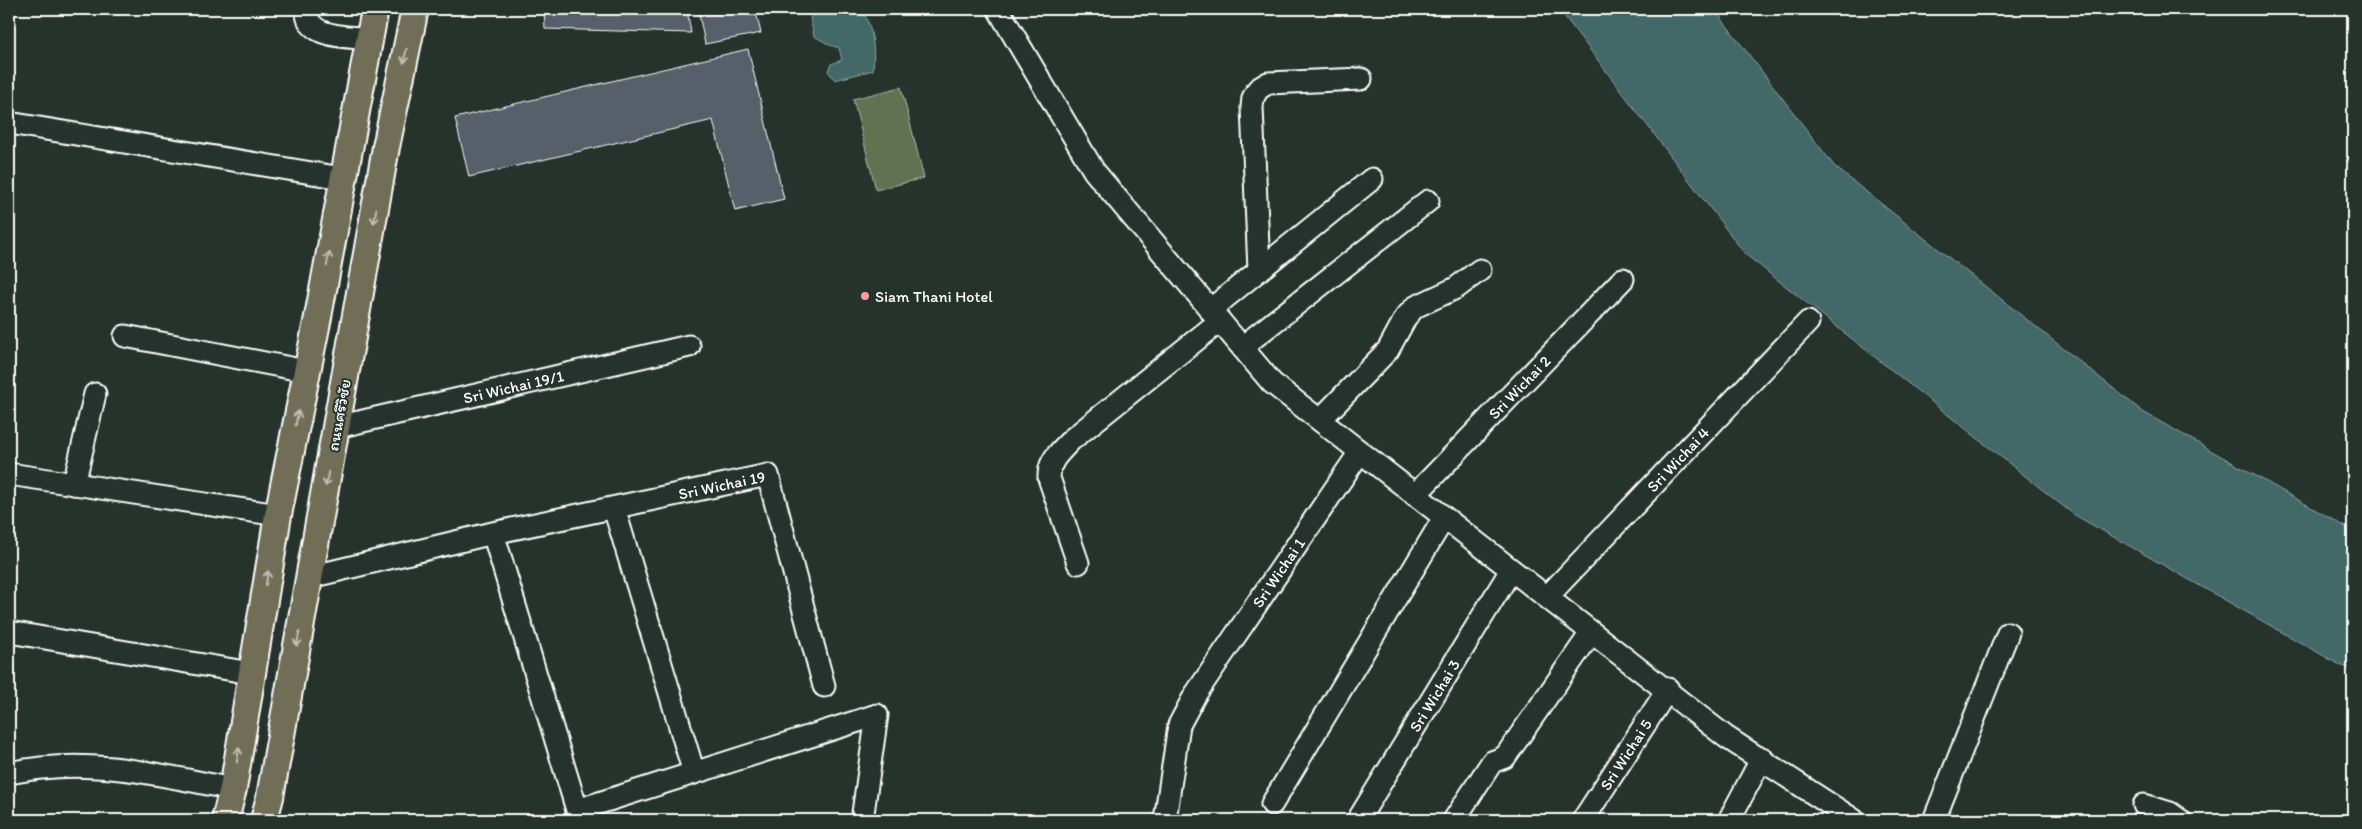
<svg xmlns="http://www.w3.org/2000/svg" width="2362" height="829" font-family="Itim,'Playpen Sans Thai',sans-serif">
	<rect width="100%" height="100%" fill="#26332d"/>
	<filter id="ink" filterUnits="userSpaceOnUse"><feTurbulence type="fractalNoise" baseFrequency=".02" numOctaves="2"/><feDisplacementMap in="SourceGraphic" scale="10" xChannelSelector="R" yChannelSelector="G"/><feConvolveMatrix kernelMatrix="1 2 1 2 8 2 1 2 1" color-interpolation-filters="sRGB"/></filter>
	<g filter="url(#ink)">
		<!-- green -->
		<path fill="#647152" stroke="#b2b8a8" d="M901 87 924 178 876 190 853 99Z"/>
		<!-- water -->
		<path fill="#436867" stroke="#8ea4a4" d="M817 9H862C873 30 875 47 873 70L835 80 828 71 831 64 842 60 839 48 830 45 814 36 810 18Z
			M1559 9H1714L1835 167 2143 412 2353 531V670L2340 665 2073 514 1745 254Z"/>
		<!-- building -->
		<path fill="#575e6b" stroke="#fff" d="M544 9H687L691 33 545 29Z
			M698 9H755L761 33 705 44Z
			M748 49 784 199 735 211 713 120 469 177 455 118Z"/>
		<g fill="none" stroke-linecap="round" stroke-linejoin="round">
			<defs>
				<g id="minor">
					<path d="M307 9C305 39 348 36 369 39"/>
					<path d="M998 9 1094 171 1272 383 1726 737 1854 820"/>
					<path d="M9 123 342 178"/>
					<path d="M1259 270 1252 107 1253 98 1258 89 1268 83 1361 79"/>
					<path d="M1210 310 1372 179"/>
					<path d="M125 336 306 371"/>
					<path d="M1242 347 1428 201"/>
					<path d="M1320 420 1388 350 1406 317 1415 307 1456 288 1480 270"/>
					<path id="s1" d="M337 427 689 346"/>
					<path d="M9 474 278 515"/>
					<path d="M74 484 95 394"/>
					<path id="s2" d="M1415 495 1623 279"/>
					<path d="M614 508 694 773"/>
					<path d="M493 533 577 810 877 715 862 820"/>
					<path d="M1078 563 1049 478C1048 461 1060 452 1071 440L1220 321"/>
					<path id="s3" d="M310 577 493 533 768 475 824 686"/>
					<path id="s4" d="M1547 597 1808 322"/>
					<path d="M9 632 251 673"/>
					<path d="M9 773C87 756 156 774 233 789"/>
					<path d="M1272 804 1444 518"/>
					<path d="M2144 805 2170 813 2180 820"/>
					<path id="s5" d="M1165 820 1179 725 1195 695 1360 452"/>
					<path id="s6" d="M1358 820 1511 570"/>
					<path d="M1454 820 1492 762 1505 757 1591 633"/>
					<path id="s7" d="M1583 820 1668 689"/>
					<path d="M1729 820 1762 758"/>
					<path d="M1934 820 2008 633"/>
				</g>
				<path id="major" d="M225 820 233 789 278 515 318 317 375 9
					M264 820 270 797 386 147 415 9"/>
			</defs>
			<!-- minor casing -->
			<use href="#minor" stroke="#fff" stroke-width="25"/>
			<!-- major casing -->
			<use href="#major" stroke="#fff" stroke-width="30"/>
			<!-- minor -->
			<use href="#minor" stroke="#26332d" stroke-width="21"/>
			<!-- major -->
			<use href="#major" stroke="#716e59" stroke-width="26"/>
		</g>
		<!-- one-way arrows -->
		<defs><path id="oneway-shaft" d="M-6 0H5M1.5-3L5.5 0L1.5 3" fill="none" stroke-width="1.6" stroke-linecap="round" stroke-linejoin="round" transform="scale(1.25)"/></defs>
		<g stroke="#bfbeb4">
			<use href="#oneway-shaft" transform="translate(405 56) rotate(102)"/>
			<use href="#oneway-shaft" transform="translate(375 216) rotate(100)"/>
			<use href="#oneway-shaft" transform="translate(328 259) rotate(-80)"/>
			<use href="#oneway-shaft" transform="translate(297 418) rotate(-79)"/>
			<use href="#oneway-shaft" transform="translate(327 479) rotate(100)"/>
			<use href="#oneway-shaft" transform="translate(267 578) rotate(-80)"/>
			<use href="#oneway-shaft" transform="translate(298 639) rotate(100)"/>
			<use href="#oneway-shaft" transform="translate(238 755) rotate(-81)"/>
		</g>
	</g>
	<!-- markers -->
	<circle fill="#ff9aa2" stroke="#26332d" stroke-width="2" cx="865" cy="296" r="5"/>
	<g text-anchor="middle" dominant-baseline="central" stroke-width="4" stroke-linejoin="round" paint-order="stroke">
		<!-- poi labels -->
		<g font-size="16" fill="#fff" stroke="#26332d" text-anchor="start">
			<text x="875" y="296">Siam Thani Hotel</text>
		</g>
		<!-- street labels -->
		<g font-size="16" fill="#fff" stroke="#26332d">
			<text stroke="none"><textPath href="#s1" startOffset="181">Sri Wichai 19/1</textPath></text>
			<text stroke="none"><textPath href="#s2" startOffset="150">Sri Wichai 2</textPath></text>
			<text transform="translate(339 415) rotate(-80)">ถนนศรีวิชัย</text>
			<text stroke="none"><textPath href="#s4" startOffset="190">Sri Wichai 4</textPath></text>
			<text stroke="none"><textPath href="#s3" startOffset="422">Sri Wichai 19</textPath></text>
			<text stroke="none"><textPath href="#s5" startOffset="278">Sri Wichai 1</textPath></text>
			<text stroke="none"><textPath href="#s6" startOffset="146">Sri Wichai 3</textPath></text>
			<text stroke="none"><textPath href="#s7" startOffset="78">Sri Wichai 5</textPath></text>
		</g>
	</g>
	<!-- margin -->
	<rect width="2362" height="829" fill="none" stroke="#26332d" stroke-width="30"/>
	<rect x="15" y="15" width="2332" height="799" fill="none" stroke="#fff" stroke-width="2" filter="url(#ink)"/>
</svg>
